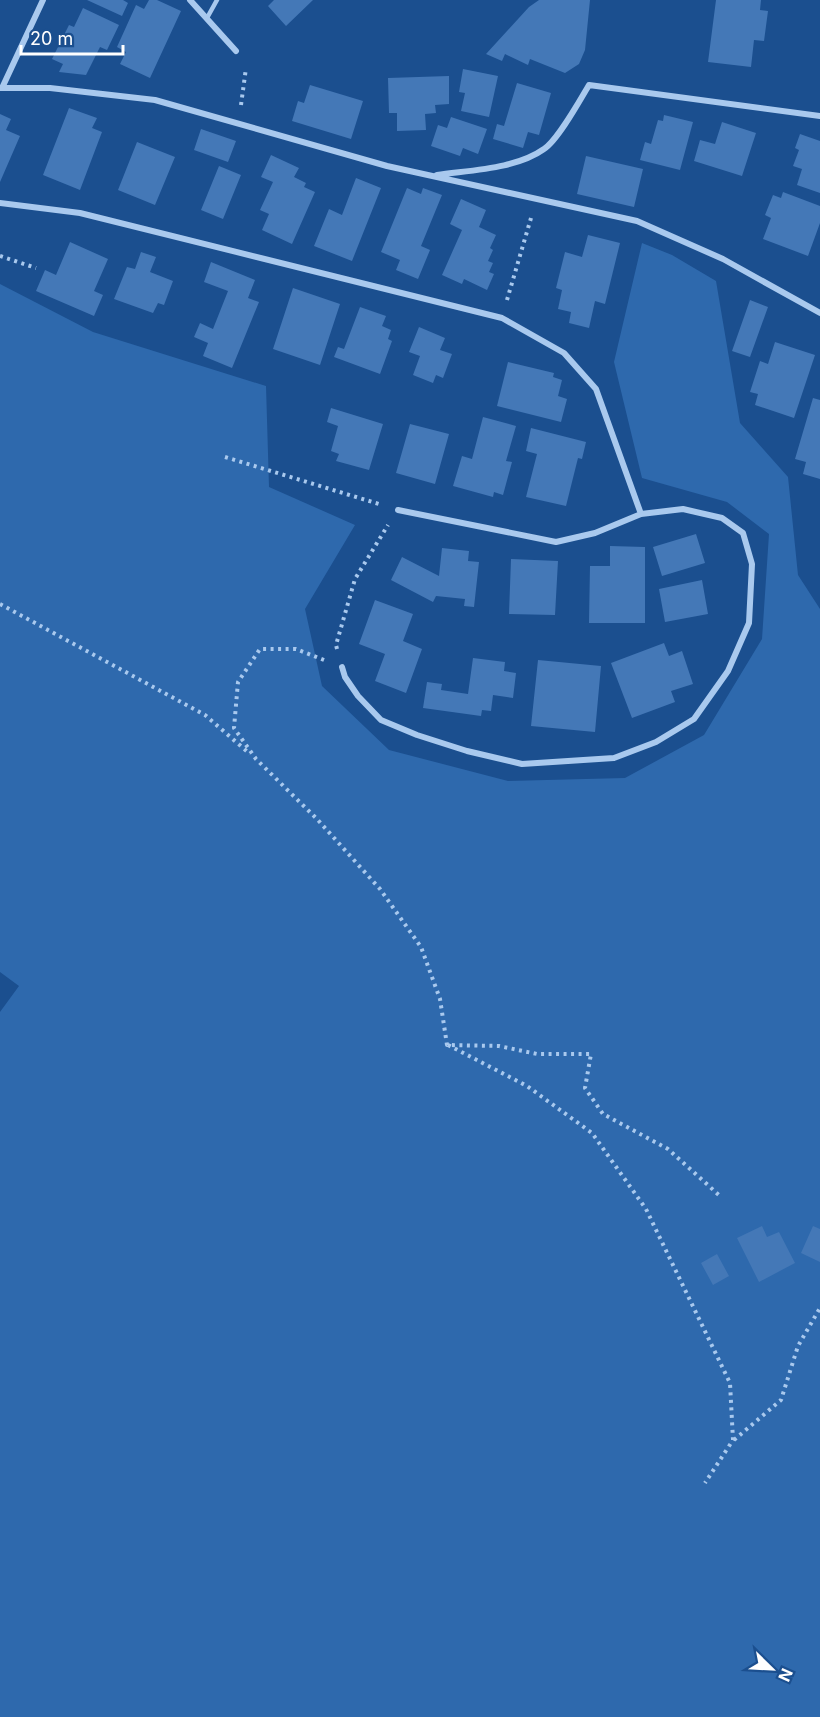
<svg xmlns="http://www.w3.org/2000/svg" width="820" height="1717" font-family="Inter,sans-serif">
	<rect width="100%" height="100%" fill="#1b4f8f"/>
	<!-- green -->
	<path fill="#2e69ad" d="M642 243 672 255 716 281 740 423 788 477 798 575 820 609V1717H0V1012L19 986 0 972V284L93 332 266 386 269 487 355 525 305 609 322 686 389 750 508 781 625 778 704 735 762 639 769 534 727 502 642 478 614 362Z"/>
	<!-- building -->
	<path fill="#4478b7" d="M87 0H123L128 3 122 16Z
		M149 0H157L181 11 150 78 120 64 126 52 117 47 136 5 144 9Z
		M274 0H313L286 26 268 6Z
		M539 0H590L585 50 579 64 565 73 530 59 528 65 505 54 502 61 486 54 529 7Z
		M716 0H761L760 10 768 11 764 41 754 40 751 67 708 62Z
		M83 8 119 25 107 50 100 47 86 75 59 72 63 64 52 59 69 25 74 27Z
		M463 69 498 76 489 117 461 111 465 93 459 92Z
		M449 76V104L435 105 436 113 425 114 426 130 397 131V113H389L388 78Z
		M517 83 551 93 539 135 528 132 523 148 493 139 497 124 504 126Z
		M310 85 363 101 351 139 292 121 298 101 304 103Z
		M69 108 97 118 92 128 102 132 80 190 43 175Z
		M0 114 11 119 6 130 20 136 0 182Z
		M664 115 693 122 680 170 640 160 645 142 651 144 658 120 663 121Z
		M451 117 487 129 478 154 463 148 460 156 431 146 438 125 447 128Z
		M722 122 756 133 742 176 694 161 700 140 715 144Z
		M201 129 236 141 228 162 194 150Z
		M800 134 820 141V193L797 185 802 169 793 166 799 150 795 148Z
		M137 142 175 157 155 205 118 190Z
		M271 155 299 168 294 177 306 183 304 187 315 192 292 244 262 230 269 214 260 210 273 182 261 177Z
		M586 156 643 169 634 207 577 194Z
		M219 166 241 175 223 219 201 210Z
		M356 178 381 188 352 261 314 246 329 209 342 215Z
		M407 188 421 194 423 188 442 195 421 246 430 250 418 279 396 270 400 260 381 252Z
		M783 192 820 206V223L808 256 763 239 771 218 765 215 773 195 781 198Z
		M461 199 486 210 479 227 496 235 490 248 493 250 488 261 493 263 489 272 494 274 487 290 464 279 462 284 442 275 462 230 450 224Z
		M588 235 620 243 605 304 595 301 589 328 569 323 571 312 558 309 562 290 556 288 565 252 582 257Z
		M70 242 108 259 94 291 103 295 94 316 36 291 45 270 56 275Z
		M141 252 156 257 150 272 173 281 164 305 158 303 153 313 114 299 127 267 135 269Z
		M211 262 255 280 248 298 259 302 232 368 203 356 208 343 194 337 200 323 213 329 228 291 204 282Z
		M293 288 340 304 320 365 273 349Z
		M750 300 768 307 750 357 732 351Z
		M360 307 386 316 382 326 391 330 388 339 392 341 380 374 334 357 338 347 344 349Z
		M419 327 445 338 440 350 452 354 443 378 436 375 433 383 413 375 420 356 409 352Z
		M775 342 815 355 794 418 755 405 758 394 750 392 760 361 768 364Z
		M508 362 554 373 553 377 562 380 558 396 567 399 561 422 497 406Z
		M813 398 820 400V479L803 474 806 462 795 459Z
		M331 408 383 424 369 470 336 461 339 454 331 451 338 426 327 422Z
		M483 417 516 426 506 461 512 462 503 495 494 492 493 497 453 486 462 456 472 459Z
		M410 424 449 434 435 484 396 473Z
		M531 428 586 442 582 459 578 458 566 506 526 497 537 454 526 451Z
		M696 534 705 563 662 576 653 547Z
		M610 546 645 547V623H589L590 566H610Z
		M442 548 469 551 468 561 479 562 474 607 464 606 465 599 436 596 433 602 391 580 402 557 439 576Z
		M511 559 558 561 555 615 509 614Z
		M702 580 708 614 665 622 659 589Z
		M375 600 413 614 403 641 422 649 406 693 375 681 385 654 359 644Z
		M664 643 669 656 682 651 693 684 671 691 675 702 632 718 611 663Z
		M473 658 505 662 504 671 516 673 513 698 493 695 491 711 482 710 481 716 423 708 427 682 442 684 441 690 468 694Z
		M538 660 601 666 595 732 531 726Z
		M762 1226 767 1237 779 1232 795 1263 759 1282 737 1238Z
		M813 1226 820 1229V1262L801 1253Z
		M717 1254 729 1276 713 1285 701 1263Z"/>
	<g fill="none" stroke-linecap="round" stroke-linejoin="round">
		<!-- path -->
		<path stroke="#a9c9ee" stroke-width="4" stroke-dasharray="3 4.5" stroke-linecap="butt" d="M241 105 246 68
			M0 256 36 268
			M507 300 531 218
			M225 457 379 504
			M0 604 205 715 250 754
			M337 649 336 645 355 579 388 525
			M324 660 296 649H260L238 682 234 728 256 759 317 819 380 889 421 947 440 999 447 1045 499 1046 537 1054H591L585 1088 603 1114 668 1149 720 1196
			M448 1045 527 1086 592 1133 646 1209 730 1383 733 1440 705 1483
			M734 1440 781 1400 798 1346 820 1308"/>
		<!-- lane -->
		<path stroke="#a9c9ee" stroke-width="4.5" d="M207 18 217 0"/>
		<!-- street -->
		<path stroke="#a9c9ee" stroke-width="6" d="M190 0 236 51
			M0 88H50L155 100 387 166 637 221 723 259 820 313
			M2 88 43 0
			M437 175C471 170 516 169 544 149 558 140 580 100 589 85L820 116
			M0 203 80 213 502 318 564 353 596 389 641 514
			M342 667 345 677 358 696 381 720 417 735 467 751 522 764 614 758 656 742 694 719 728 671 749 623 752 564 743 533 722 518 683 509 641 514 595 533 556 542 398 510"/>
	</g>
	<!-- north arrow -->
	<g transform="translate(772 1669) rotate(114)" stroke="#1b4f8f" stroke-width="4.5" paint-order="stroke">
	<path d="M0-4.5L10 22L0 15L-10 22Z" fill="#ffffff"/>
	<text y="-9" font-size="16" font-weight="bold" text-anchor="middle" fill="#ffffff">N</text>
	</g>
	<!-- scale -->
	<path d="M21 45v9h102v-9" fill="none" stroke="#ffffff" stroke-width="3"/>
	<text x="30" y="45" font-size="18" fill="#ffffff" stroke="#1b4f8f" stroke-width="4.5" paint-order="stroke">20 m</text>
</svg>
